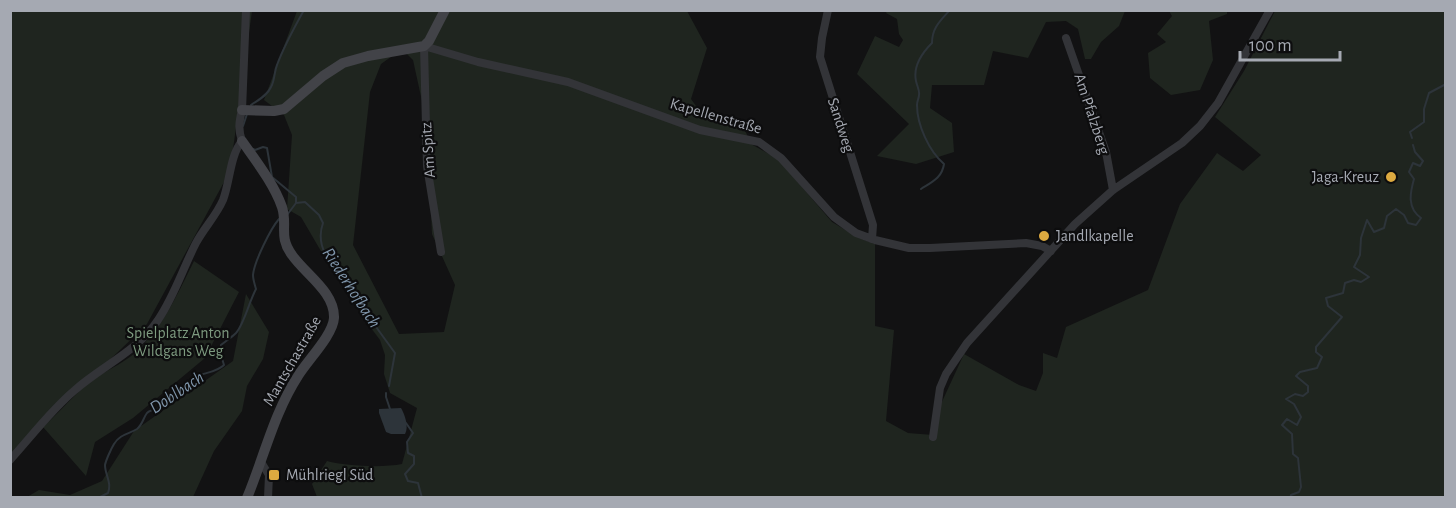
<svg xmlns="http://www.w3.org/2000/svg" width="1456" height="508" font-family="'Alegreya Sans',sans-serif">
	<rect width="100%" height="100%" fill="#121213"/>
	<!-- green -->
	<path fill="#1f251f" fill-rule="evenodd" d="M11 11H252L230 171 147 324 11 455Z
		M297 11H687L707 48 691 99 696 106 744 128 751 144 778 159 832 222 859 238 875 244V326L894 330 886 421 908 433 933 435 940 406 964 354 1019 385 1036 391 1043 373V353L1057 358 1066 327 1148 290 1180 204 1217 153 1243 171 1261 155 1215 117 1244 71 1275 11H1445V497H317L312 484 327 461C346 466 382 468 402 464L417 408 390 393 384 374 385 355 380 340 368 324 340 276 325 258 301 217 287 209 292 135 284 115 264 100ZM406 53 413 60 427 124 432 234 455 285 444 332 399 334 353 245 370 92 381 64 395 54Z
		M887 11V10L1125 11 1119 26 1101 42 1091 59H1085L1078 29 1066 21 1046 22 1028 58 993 51 984 85H932L930 108 952 123 954 152 916 164 877 156 909 124 857 74 875 36 899 47 903 40 899 34 897 19 886 13Z
		M1169 11H1227V14L1209 21 1213 60 1200 90 1171 95 1150 78 1148 53 1166 42 1157 34 1172 16Z
		M194 261 239 292 205 358 133 418 95 442 86 476 43 427C60 412 76 392 94 379 110 368 127 362 140 348 165 323 179 291 194 261Z
		M246 294 269 332 263 359 247 386 242 411 214 451 193 497H27L39 490 70 495 102 481 134 431 233 361Z"/>
	<!-- water -->
	<path fill="#2d343a" d="M401 408C405 415 409 427 405 434H391L386 432 379 413V409Z"/>
	<g fill="none" stroke-linecap="round" stroke-linejoin="round">
		<!-- stream -->
		<path stroke="#2d343a" stroke-width="2" d="M251 105C258 100 267 96 271 87 275 80 274 72 277 65 284 46 294 28 304 10
			M243 126 247 114
			M1412 138 1410 132 1424 122V109L1429 93 1446 84
			M253 149 255 150 263 147 267 148 272 177 296 197V203L287 215
			M921 189C932 182 942 178 944 164 929 151 917 125 917 105 917 101 919 98 919 95 920 91 917 86 916 81 913 67 922 53 932 43 932 28 940 21 950 10
			M296 203 305 202 319 215 323 223C313 251 337 269 353 288 360 297 356 303 369 311L371 320 395 353 389 386
			M386 393V397L390 409
			M406 423 413 433 407 442 408 453 414 456V464L405 474 408 481 418 483 422 498
			M98 498 108 493C112 482 105 475 105 465 106 460 111 449 114 444 120 434 129 434 137 429 143 424 143 418 147 413 152 408 158 410 164 407 176 402 181 387 190 380 200 372 215 374 224 365L220 352 221 345C226 341 232 337 236 333 244 324 249 302 256 289 255 285 253 280 253 275 254 262 271 228 279 219
			M1290 498 1291 495 1299 492 1301 487 1298 458 1293 454 1292 434 1282 425 1287 419 1297 425 1301 417 1294 404 1286 399 1295 394 1303 396 1308 392V386L1296 376 1300 372 1317 368 1322 357 1316 352V347L1342 317 1328 306 1326 298 1343 293 1345 283 1354 280 1361 282 1369 277 1354 267 1360 255 1361 238 1367 220 1374 232 1384 228 1387 216 1396 209 1404 215 1408 223 1416 225 1421 218C1407 208 1410 193 1414 179L1409 172 1413 163 1420 166 1423 161 1415 152 1413 145"/>
		<!-- street -->
		<path stroke="#333438" stroke-width="8" d="M828 10 822 38 820 57 873 225 872 239
			M1066 38 1106 152 1113 190
			M441 252 427 166 424 46 478 62 568 82 700 130 759 142 781 158 834 217 856 233 875 240 909 248H930L1026 243 1042 246 1051 251
			M933 437 940 388 946 374 967 343 1075 224 1113 190 1182 143 1200 126 1218 103 1270 10
			M10 460C31 437 51 410 75 390 102 366 138 351 158 320 174 297 183 268 196 243 204 228 216 216 223 200 230 182 230 155 242 141 238 129 239 122 242 110L246 10
			M261 462 269 475 268 498"/>
		<!-- secondary -->
		<path stroke="#424348" stroke-width="10" d="M242 110 274 111 284 109 323 76 343 63 368 56 424 46 429 41 445 10
			M242 141C256 161 274 184 282 207 288 226 278 236 292 255 305 274 335 292 334 318 333 335 307 361 298 376 274 413 264 457 247 498"/>
	</g>
	<!-- markers -->
	<g fill="#ddaa40" stroke="#0d0d0e" stroke-width="2">
		<circle cx="1391" cy="177" r="6"/>
		<circle cx="1044" cy="236" r="6"/>
		<rect x="268" y="469" width="12" height="12" rx="3"/>
	</g>
	<g text-anchor="middle" dominant-baseline="central" stroke-width="4.5" stroke-linejoin="round" paint-order="stroke">
		<!-- street labels -->
		<g font-size="16" fill="#a5a9b2" stroke="#0d0d0e">
			<text transform="translate(1092 114) rotate(72)">Am Pfalzberg</text>
			<text transform="translate(716 116) rotate(16)">Kapellenstraße</text>
			<text transform="translate(841 125) rotate(72)">Sandweg</text>
			<text transform="translate(428 150) rotate(-94)">Am Spitz</text>
			<text transform="translate(292 361) rotate(-60)">Mantschastraße</text>
		</g>
		<!-- poi labels -->
		<g font-size="16" fill="#a5a9b2" stroke="#0d0d0e" text-anchor="start">
			<text x="1379" y="177" text-anchor="end">Jaga-Kreuz</text>
			<text x="1056" y="236">Jandlkapelle</text>
			<text x="286" y="475">Mühlriegl Süd</text>
		</g>
		<!-- park labels -->
		<g font-size="16" fill="#7e9b80" stroke="#0d0d0e">
			<text x="178" y="333">Spielplatz Anton<tspan x="178" dy="18">Wildgans Weg</tspan></text>
		</g>
		<!-- water labels -->
		<g font-size="18" font-style="italic" fill="#7f95aa" stroke="#0d0d0e">
			<text transform="translate(351 288) rotate(57)">Riederhofbach</text>
			<text transform="translate(177 393) rotate(-34)">Doblbach</text>
		</g>
	</g>
	<!-- border -->
	<rect width="1456" height="508" fill="none" stroke="#a5a9b2" stroke-width="24"/>
	<!-- scale -->
	<path d="M1240 51v9h100v-9" fill="none" stroke="#a5a9b2" stroke-width="3"/>
	<text x="1249" y="51" font-size="18" fill="#a5a9b2" stroke="#0d0d0e" stroke-width="4.5" paint-order="stroke">100 m</text>
</svg>
